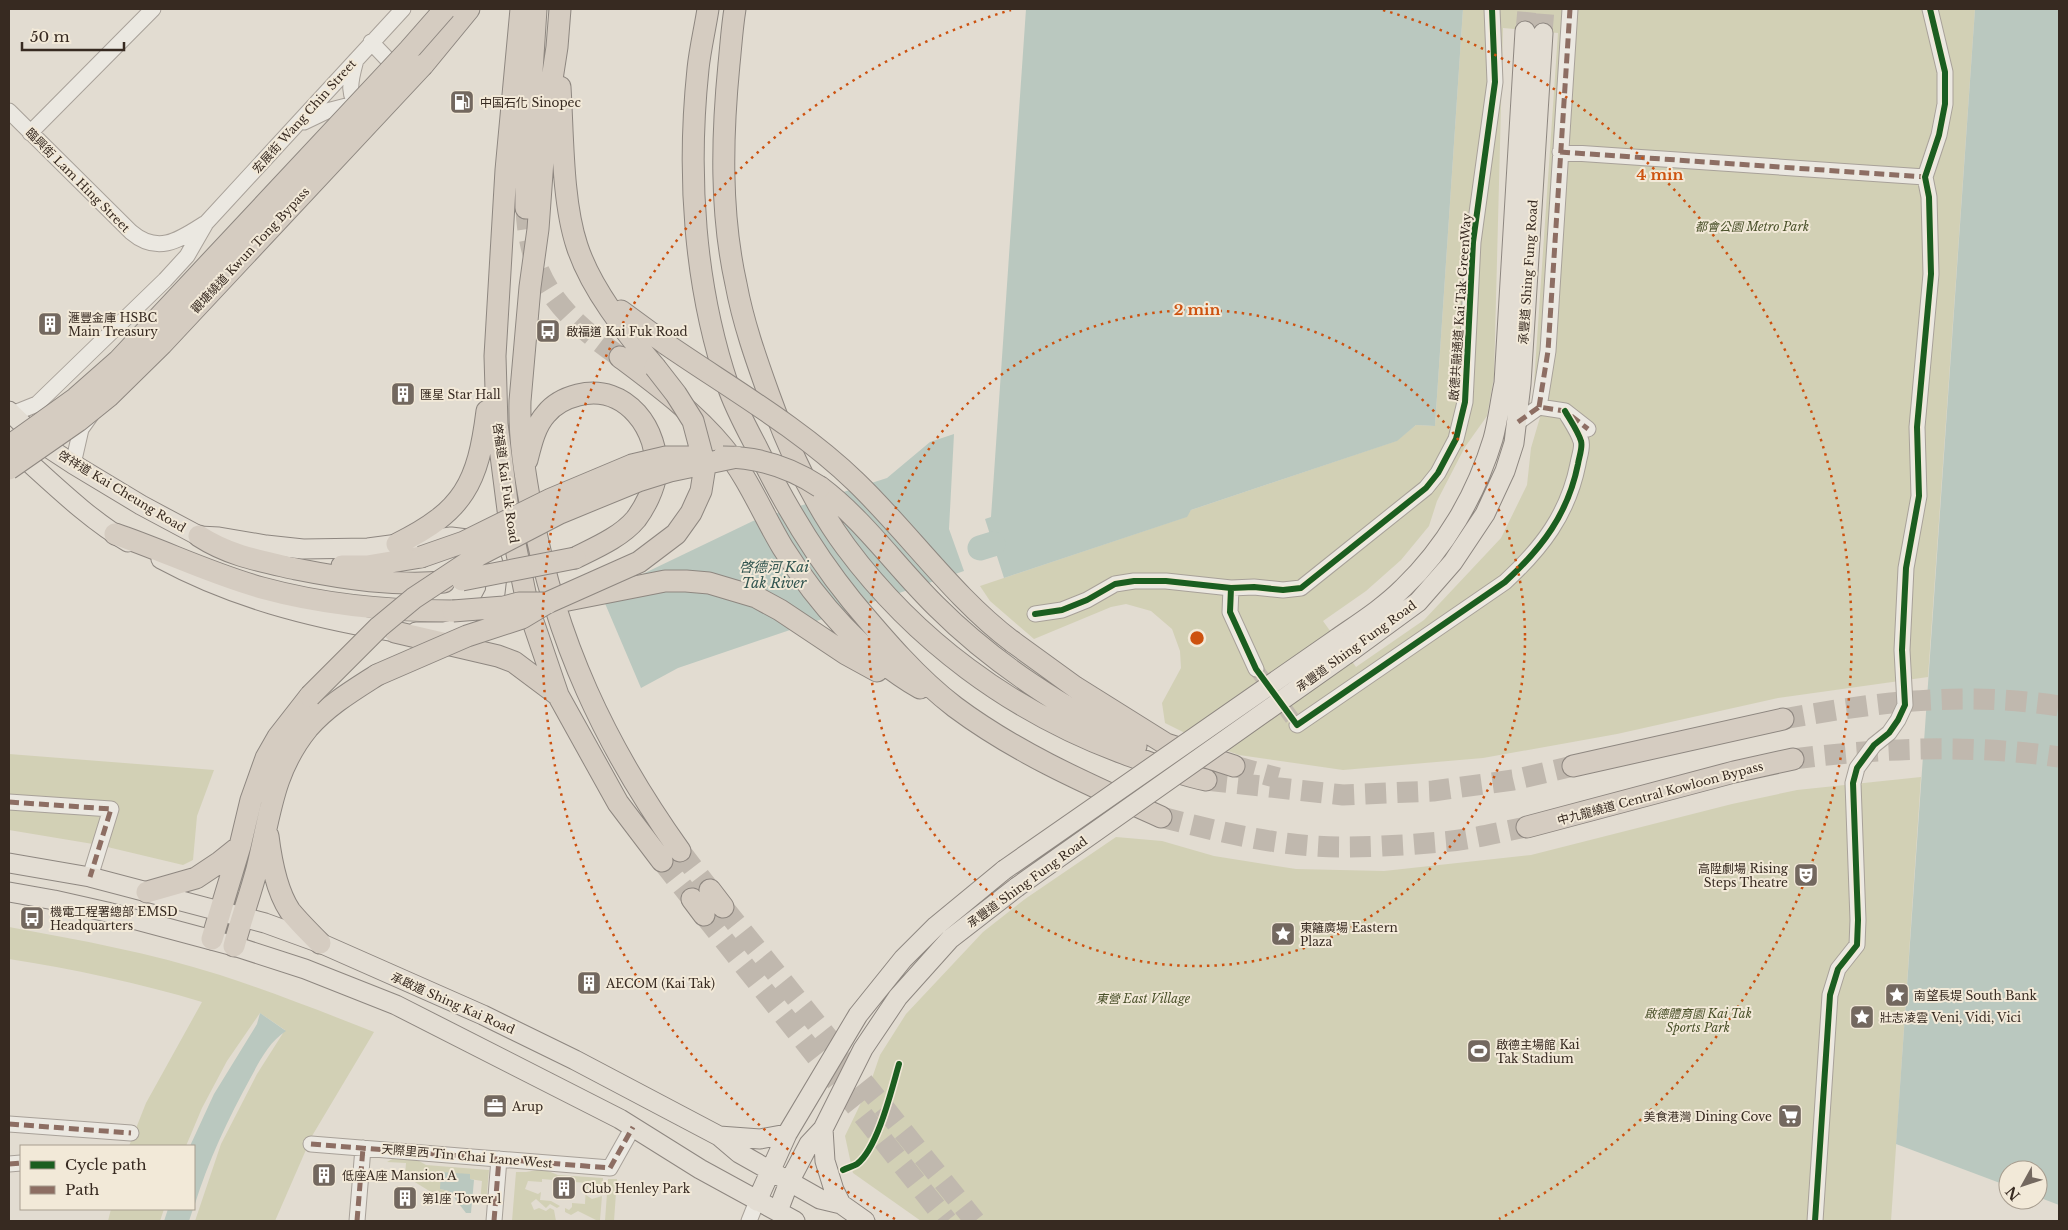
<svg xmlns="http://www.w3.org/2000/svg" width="2068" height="1230" font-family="'Libre Baskerville','Noto Sans TC',serif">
	<rect width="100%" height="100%" fill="#e2dcd1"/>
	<!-- green -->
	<path fill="#d2d0b5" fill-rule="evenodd" d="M1463 9H1975L1928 677 1778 698 1617 734 1483 758 1343 770 1239 755 1203 742 1165 723 1162 703 1181 668 1180 651 1172 629 1151 611 1126 604 1111 607 1034 639 990 601 980 586 1186 517 1191 510 1396 441 1416 425 1435 426ZM1503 28 1558 33 1534 383 1541 395 1546 397 1531 448 1527 485 1501 538 1424 620 1356 667 1323 621 1366 591 1401 560 1429 526 1437 501 1465 447 1487 416 1494 377Z
		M9 754 214 770 197 816 193 860 183 865 99 845 9 830Z
		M1921 777 1891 1221H921L853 1173 845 1136 870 1084 880 1055 906 1014 983 932 1025 899 1116 837 1162 841 1214 856 1296 869 1384 871 1531 855 1732 804 1797 790Z
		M9 927C80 940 151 953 220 975 272 992 323 1012 374 1032L312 1136 275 1221H195L221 1144 257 1074 285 1030 260 1013 227 1061 202 1108 186 1146H129L146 1103 202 1002C139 983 74 969 9 959Z
		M394 1158H414L426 1165 489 1170 486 1203H480L482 1181 470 1179 440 1189 449 1191 447 1195 431 1192 405 1176 406 1163 387 1162Z
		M543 1169 558 1175 603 1178 602 1193 601 1187 588 1186 586 1195 592 1199 602 1196 600 1220 598 1221 578 1211 571 1215 565 1212V1208L569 1210 572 1207V1203L585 1204 586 1183 542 1179V1182L528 1181 525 1189 538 1194 541 1192 540 1200 551 1201 560 1206 557 1208 550 1204 546 1208 536 1199 531 1203 534 1210 539 1208 546 1211 550 1208 554 1210 556 1221H512L516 1172H526Z
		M608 1179H617L614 1221H605Z
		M111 1209H164L160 1221H108Z"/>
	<!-- water -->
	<path fill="#bac8bf" d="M1026 9H1463L1435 426 1416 425 1397 441 1191 510 1187 517 1004 578 985 519 991 517Z
		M1975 9H2059V1205L2038 1197V1170H2008V1186L1896 1144Z
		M954 434 949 529 964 571 678 668 641 688 601 594 753 521 887 478 930 442Z
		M260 1013 286 1031C270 1041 260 1060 251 1077 228 1119 208 1161 194 1207V1146H190L214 1094 257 1024Z
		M441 1172 470 1174V1179L474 1180 471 1213H466L449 1191 440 1189Z
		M168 1209H193L189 1221H164Z"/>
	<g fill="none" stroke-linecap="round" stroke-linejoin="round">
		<!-- river -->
		<path stroke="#bac8bf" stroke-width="25" d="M980 548 993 544"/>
		<!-- minor-tunnel -->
		<path stroke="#c0b8ae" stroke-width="15" stroke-dasharray="15 8" stroke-linecap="butt" d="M1256 669 1297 725"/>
		<!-- major-tunnel -->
		<path stroke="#c0b8ae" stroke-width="19" stroke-dasharray="19 9" stroke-linecap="butt" d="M1525 31 1527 9
			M1543 33 1545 9"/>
		<!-- highway-tunnel -->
		<path stroke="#c0b8ae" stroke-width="21" stroke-dasharray="21 11" stroke-linecap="butt" d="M526 208C529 282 562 316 620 357
			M1783 719C1878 702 1963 691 2059 706
			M1793 759C1881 748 1971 744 2059 757
			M1234 766 1278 778
			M1206 780 1343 795 1433 791 1513 780 1573 766
			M1161 817C1219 832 1281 847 1342 847 1374 847 1408 845 1441 842 1470 840 1499 832 1527 827
			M680 851 710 890
			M662 861 692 899
			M723 907 975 1221
			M704 915 947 1221"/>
		<defs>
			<path id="minor" d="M371 42 393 65 403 63
				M356 60C350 82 346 95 362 113
				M9 111 131 232C158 255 179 240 204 224
				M304 122 327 111 354 104
				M30 133 153 9
				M1560 152 1925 177
				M1539 407 1548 351 1570 9
				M12 414 37 404 165 280 187 256 206 223 403 9
				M1518 422 1539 407 1565 411 1588 429
				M73 464 81 429 91 415
				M1231 588 1230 612 1256 669
				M1035 614 1062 610 1087 600 1115 584 1134 581H1166L1231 588 1254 587 1283 590 1301 588 1426 488 1438 473 1456 439 1465 402 1473 242 1495 82 1492 9
				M1297 725 1505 582C1542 548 1568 514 1578 464 1579 457 1583 447 1581 441 1578 431 1570 420 1565 411
				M9 802 111 809 90 877
				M9 1124 131 1133
				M311 1144 610 1168 633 1127
				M9 1164 21 1163
				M357 1221 363 1148
				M494 1221 499 1159
				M749 1221 757 1201
				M1815 1221 1830 995 1838 969 1857 945 1858 920 1853 783 1857 768 1874 745 1889 733 1898 720 1905 705 1902 650 1906 568 1919 496 1917 427 1931 274 1929 197 1925 177 1939 135 1945 104V72L1930 9"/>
			<path id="major" d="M9 411 44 445 73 464 141 505 199 536 219 537 266 545 303 549 368 548 451 537 467 539 481 547 492 560 497 576 495 593 486 610 470 623 457 629 444 632H416
				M14 449C48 479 89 520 128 542
				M161 559C233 598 309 617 389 631
				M1336 639C1359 623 1383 608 1403 588 1445 548 1476 495 1493 439 1498 421 1500 401 1504 383L1525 31
				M1347 654 1418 602 1453 562 1485 514 1505 471 1514 443 1521 384 1543 33
				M9 863 90 877 265 923 320 943 483 1015 575 1060 719 1136 739 1153 820 1199 841 1204 865 1221
				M9 892 54 900 107 912 234 946 305 969 396 1005 620 1119 700 1169 795 1221
				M823 1129 825 1161 834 1190 841 1204
				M719 1136 760 1139 787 1134
				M757 1201 787 1134 858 1015 903 959 936 926 1004 870
				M778 1211 789 1182 809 1144 823 1129 863 1049 898 997 950 939 1017 887"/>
			<path id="highway" d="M521 9 506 170 495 356 497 424 508 510 528 607 558 695 618 803 662 861
				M560 9 557 47 546 118 538 229 530 287 520 401C519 439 525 476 532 513 556 641 605 746 680 851
				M708 9C705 29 700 49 698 69 687 174 694 285 728 386 735 407 746 427 756 446 783 502 813 553 852 601 883 638 917 678 955 707 1018 754 1090 785 1161 817
				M735 9C732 27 731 45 729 64 722 136 720 212 736 284 743 322 756 359 769 395 788 448 812 501 846 547 915 640 1011 711 1120 752 1148 762 1176 774 1206 780
				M423 65 469 9
				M560 87C563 134 562 201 577 246 591 289 626 333 655 367
				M526 208V164L536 9
				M621 311 666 344
				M620 357C656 384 694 412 723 447 748 477 763 515 783 548 817 602 864 656 920 688
				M527 460C531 444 535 426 546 414 554 404 566 398 578 395 626 383 660 430 656 474 654 489 645 507 636 519 621 537 595 548 575 558
				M820 487C865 521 897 568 937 607 995 665 1064 708 1136 746
				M115 534C165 551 211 574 262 588 324 605 388 611 453 611
				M199 536C230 556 261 561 296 569 346 579 394 586 444 582
				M397 544C464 511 478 483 487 411
				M342 566H367L421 557
				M568 600 665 581H686L709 583 756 597 780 610 846 654 877 671
				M395 632 498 656 514 662 558 695
				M1013 642 1075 687 1166 744 1234 766
				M1573 766 1783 719
				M1527 827 1734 772 1793 759
				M268 836C271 860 276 890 290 911 299 922 310 933 320 943
				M710 890 723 907
				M147 892 196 878 220 862 240 846
				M692 899 704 915
				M212 939 240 846 251 800 266 758 278 737 310 696
				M234 946C241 920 250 895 257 869 270 817 272 772 308 728 327 706 352 691 377 675"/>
		</defs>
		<!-- minor casing -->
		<use href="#minor" stroke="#a8a199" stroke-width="17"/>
		<!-- major casing -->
		<use href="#major" stroke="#8e8780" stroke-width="21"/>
		<!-- highway casing -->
		<use href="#highway" stroke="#8e8780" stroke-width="23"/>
		<!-- minor -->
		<use href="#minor" stroke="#ebe8e1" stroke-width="15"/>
		<!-- major -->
		<use href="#major" stroke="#e3ddd3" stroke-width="19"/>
		<!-- highway -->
		<use href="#highway" stroke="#d5ccc1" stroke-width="21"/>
		<defs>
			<path id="major-bridge" d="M1004 870 1336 639
				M1017 887 1347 654"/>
			<path id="highway-bridge" d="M666 344C730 388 800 428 856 482 909 533 955 599 1013 642
				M9 446 76 398 118 361 409 50 445 9
				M723 457C759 457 790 467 820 487
				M9 469 78 421 109 396 162 344 423 65
				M421 557 464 542 551 499 632 465 666 457H693
				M462 580 575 558
				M453 611 504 607 519 603H548
				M377 675 467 636 522 618 547 603 639 562 676 534 691 513 701 491 705 466 693 421 676 394 655 367
				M310 696 379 627 414 598 479 555 560 513 638 481 670 471 737 457"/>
		</defs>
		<!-- major-bridge casing -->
		<use href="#major-bridge" stroke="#8e8780" stroke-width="21" stroke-linecap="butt"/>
		<!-- highway-bridge casing -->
		<use href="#highway-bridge" stroke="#8e8780" stroke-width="23" stroke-linecap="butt"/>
		<!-- major-bridge -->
		<use href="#major-bridge" stroke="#e3ddd3" stroke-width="19"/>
		<!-- highway-bridge -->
		<use href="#highway-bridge" stroke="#d5ccc1" stroke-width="21"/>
		<!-- quiet -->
		<path stroke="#8d6e63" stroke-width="5" stroke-dasharray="10 5" stroke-linecap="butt" d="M1560 152 1925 177
			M1539 407 1548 351 1570 9
			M1518 422 1539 407 1565 411 1588 429
			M9 802 111 809 90 877
			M9 1124 131 1133
			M311 1144 610 1168 633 1127
			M9 1164 21 1163
			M357 1221 363 1148
			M494 1221 499 1159"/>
		<defs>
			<path id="cycleway" d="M1231 588 1230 612 1256 669 1297 725 1505 582C1542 548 1568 514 1578 464 1579 457 1583 447 1581 441 1578 431 1570 420 1565 411
				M1035 614 1062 610 1087 600 1115 584 1134 581H1166L1231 588 1254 587 1283 590 1301 588 1426 488 1438 473 1456 439 1465 402 1473 242 1495 82 1492 9
				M843 1170C847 1168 854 1166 857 1164 878 1148 892 1088 899 1064
				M1815 1221 1830 995 1838 969 1857 945 1858 920 1853 783 1857 768 1874 745 1889 733 1898 720 1905 705 1902 650 1906 568 1919 496 1917 427 1931 274 1929 197 1925 177 1939 135 1945 104V72L1930 9"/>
		</defs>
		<!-- cycleway casing -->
		<use href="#cycleway" stroke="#f2e9d8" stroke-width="9"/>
		<!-- cycleway -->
		<use href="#cycleway" stroke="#1b5e20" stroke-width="6"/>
	</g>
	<!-- distance rings -->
	<g fill="none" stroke="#cd520f" stroke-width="2.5" stroke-dasharray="2.5 5">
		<circle cx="1197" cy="638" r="328"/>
		<path d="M895 1219A655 655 0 0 1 1011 10M1383 10A655 655 0 0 1 1499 1219"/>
	</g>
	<!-- icons -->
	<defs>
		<symbol id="fuel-square" viewBox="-11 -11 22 22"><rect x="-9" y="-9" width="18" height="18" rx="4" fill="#73685f" stroke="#f2e9d8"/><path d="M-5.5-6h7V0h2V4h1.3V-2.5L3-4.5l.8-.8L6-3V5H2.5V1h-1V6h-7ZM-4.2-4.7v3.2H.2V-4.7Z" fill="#fff"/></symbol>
		<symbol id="building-square" viewBox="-11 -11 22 22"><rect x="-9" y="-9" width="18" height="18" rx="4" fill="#73685f" stroke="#f2e9d8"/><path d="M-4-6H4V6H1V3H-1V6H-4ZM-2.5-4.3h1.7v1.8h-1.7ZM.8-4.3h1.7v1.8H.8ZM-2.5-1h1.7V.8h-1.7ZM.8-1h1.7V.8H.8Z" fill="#fff"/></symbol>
		<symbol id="bus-square" viewBox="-11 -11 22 22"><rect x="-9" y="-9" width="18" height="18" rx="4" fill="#73685f" stroke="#f2e9d8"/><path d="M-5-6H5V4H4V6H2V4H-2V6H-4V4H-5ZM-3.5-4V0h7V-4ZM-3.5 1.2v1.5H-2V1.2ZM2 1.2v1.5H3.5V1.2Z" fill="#fff"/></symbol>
		<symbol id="theatre-square" viewBox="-11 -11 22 22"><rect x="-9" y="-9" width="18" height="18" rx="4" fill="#73685f" stroke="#f2e9d8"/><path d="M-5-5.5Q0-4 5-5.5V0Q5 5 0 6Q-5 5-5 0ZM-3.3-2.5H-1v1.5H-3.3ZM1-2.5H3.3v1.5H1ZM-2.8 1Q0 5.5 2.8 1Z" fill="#fff"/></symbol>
		<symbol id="sight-square" viewBox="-11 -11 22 22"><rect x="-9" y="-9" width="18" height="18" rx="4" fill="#73685f" stroke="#f2e9d8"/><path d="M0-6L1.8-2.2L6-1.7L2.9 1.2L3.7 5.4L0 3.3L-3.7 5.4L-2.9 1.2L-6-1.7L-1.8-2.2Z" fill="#fff"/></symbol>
		<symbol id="stadium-square" viewBox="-11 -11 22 22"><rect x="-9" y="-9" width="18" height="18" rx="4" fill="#73685f" stroke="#f2e9d8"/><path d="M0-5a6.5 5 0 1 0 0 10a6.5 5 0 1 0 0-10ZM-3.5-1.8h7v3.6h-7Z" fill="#fff"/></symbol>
		<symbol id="office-square" viewBox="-11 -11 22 22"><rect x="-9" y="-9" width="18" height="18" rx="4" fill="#73685f" stroke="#f2e9d8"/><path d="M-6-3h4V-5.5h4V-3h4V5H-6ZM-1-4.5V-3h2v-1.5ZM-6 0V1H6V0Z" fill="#fff"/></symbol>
		<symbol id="supermarket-square" viewBox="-11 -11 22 22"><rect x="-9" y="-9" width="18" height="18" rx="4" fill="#73685f" stroke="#f2e9d8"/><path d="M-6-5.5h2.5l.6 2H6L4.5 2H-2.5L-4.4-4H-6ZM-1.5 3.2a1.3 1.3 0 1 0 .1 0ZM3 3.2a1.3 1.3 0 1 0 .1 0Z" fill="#fff"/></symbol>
	</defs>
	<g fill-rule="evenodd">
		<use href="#fuel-square" x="448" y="88" width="28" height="28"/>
		<use href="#building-square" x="36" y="310" width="28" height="28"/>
		<use href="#bus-square" x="534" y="317" width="28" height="28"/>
		<use href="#building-square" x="389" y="380" width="28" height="28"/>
		<use href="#theatre-square" x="1792" y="861" width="28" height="28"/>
		<use href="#bus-square" x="18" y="904" width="28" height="28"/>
		<use href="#sight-square" x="1269" y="920" width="28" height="28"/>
		<use href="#building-square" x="575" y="969" width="28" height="28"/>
		<use href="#sight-square" x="1883" y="981" width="28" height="28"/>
		<use href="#sight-square" x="1848" y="1003" width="28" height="28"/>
		<use href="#stadium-square" x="1465" y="1037" width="28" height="28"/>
		<use href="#office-square" x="481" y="1092" width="28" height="28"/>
		<use href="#supermarket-square" x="1776" y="1102" width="28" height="28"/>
		<use href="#building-square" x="310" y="1161" width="28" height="28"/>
		<use href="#building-square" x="550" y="1174" width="28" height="28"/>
		<use href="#building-square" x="391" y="1184" width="28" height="28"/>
	</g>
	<g text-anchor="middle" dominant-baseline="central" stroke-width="4" stroke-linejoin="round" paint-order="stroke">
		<!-- poi labels -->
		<g font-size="12" fill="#372a21" stroke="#f2e9d8" text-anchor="start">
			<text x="480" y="102">中国石化 Sinopec</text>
			<text x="68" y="317">滙豐金庫 HSBC<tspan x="68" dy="14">Main Treasury</tspan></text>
			<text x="566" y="331">啟福道 Kai Fuk Road</text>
			<text x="420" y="394">匯星 Star Hall</text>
			<text x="1788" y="868" text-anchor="end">高陞劇場 Rising<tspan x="1788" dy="14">Steps Theatre</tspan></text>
			<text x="50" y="911">機電工程署總部 EMSD<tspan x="50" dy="14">Headquarters</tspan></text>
			<text x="1300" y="927">東籬廣場 Eastern<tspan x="1300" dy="14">Plaza</tspan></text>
			<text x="606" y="983">AECOM (Kai Tak)</text>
			<text x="1914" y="995">南望長堤 South Bank</text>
			<text x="1880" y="1017">壯志凌雲 Veni, Vidi, Vici</text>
			<text x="1496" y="1044">啟德主場館 Kai<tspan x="1496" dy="14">Tak Stadium</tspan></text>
			<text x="512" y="1106">Arup</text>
			<text x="1772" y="1116" text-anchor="end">美食港灣 Dining Cove</text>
			<text x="342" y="1175">低座A座 Mansion A</text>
			<text x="582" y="1188">Club Henley Park</text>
			<text x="422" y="1198">第1座 Tower 1</text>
		</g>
		<!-- street labels -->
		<g font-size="12" fill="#372a21" stroke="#f2e9d8">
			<text transform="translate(304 116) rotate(-48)">宏展街 Wang Chin Street</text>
			<text transform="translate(78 180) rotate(45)">臨興街 Lam Hing Street</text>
			<text transform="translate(250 250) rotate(-47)">觀塘繞道 Kwun Tong Bypass</text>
			<text transform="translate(1528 272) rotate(-86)">承豐道 Shing Fung Road</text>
			<text transform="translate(1460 307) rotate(-86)">啟德共融通道 Kai Tak GreenWay</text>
			<text transform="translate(506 483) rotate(82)">啓福道 Kai Fuk Road</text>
			<text transform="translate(122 491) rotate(31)">啓祥道 Kai Cheung Road</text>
			<text transform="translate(1356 646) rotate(-36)">承豐道 Shing Fung Road</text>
			<text transform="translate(1660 793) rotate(-15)">中九龍繞道 Central Kowloon Bypass</text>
			<text transform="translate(1027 882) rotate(-36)">承豐道 Shing Fung Road</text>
			<text transform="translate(453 1003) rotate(24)">承啟道 Shing Kai Road</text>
			<text transform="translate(467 1156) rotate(5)">天際里西 Tin Chai Lane West</text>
		</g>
		<!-- park labels -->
		<g font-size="12" font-style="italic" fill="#4a512a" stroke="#f2e9d8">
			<text x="1752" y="226">都會公園 Metro Park</text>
			<text x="1143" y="998">東營 East Village</text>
			<text x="1698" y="1013">啟德體育園 Kai Tak<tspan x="1698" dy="14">Sports Park</tspan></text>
		</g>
		<!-- water labels -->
		<g font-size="14" font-style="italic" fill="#325550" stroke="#f2e9d8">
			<text x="774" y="567">啓德河 Kai<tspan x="774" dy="16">Tak River</tspan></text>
		</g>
	</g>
	<circle cx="1197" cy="638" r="8" fill="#cd520f" stroke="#f2e9d8" stroke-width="2.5"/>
	<g font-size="15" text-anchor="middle" font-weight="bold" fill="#cd520f" stroke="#f2e9d8" stroke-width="4" stroke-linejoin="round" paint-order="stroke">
		<text x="1660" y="180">4 min</text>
		<text x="1197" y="315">2 min</text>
	</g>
	<!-- border -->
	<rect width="2068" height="1230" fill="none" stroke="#372a21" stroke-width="20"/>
	<!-- legend -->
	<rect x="20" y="1145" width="175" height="65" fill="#f2e9d8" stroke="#a79d8f"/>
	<rect x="30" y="1161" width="25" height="8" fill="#1b5e20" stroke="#a79d8f"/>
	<text x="65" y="1170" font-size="15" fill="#372a21">Cycle path</text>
	<rect x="30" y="1186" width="25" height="8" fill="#8d6e63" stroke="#a79d8f"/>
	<text x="65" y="1195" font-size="15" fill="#372a21">Path</text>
	<!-- north arrow -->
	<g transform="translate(2023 1185) rotate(230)"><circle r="24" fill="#f2e9d8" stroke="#a79d8f"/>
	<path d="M0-4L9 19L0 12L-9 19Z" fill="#73685f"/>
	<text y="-8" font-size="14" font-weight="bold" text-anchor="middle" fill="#372a21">N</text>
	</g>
	<!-- scale -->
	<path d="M22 42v8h102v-8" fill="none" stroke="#372a21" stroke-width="2.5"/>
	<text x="30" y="42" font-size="15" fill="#372a21" stroke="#f2e9d8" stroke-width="4" paint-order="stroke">50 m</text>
</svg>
